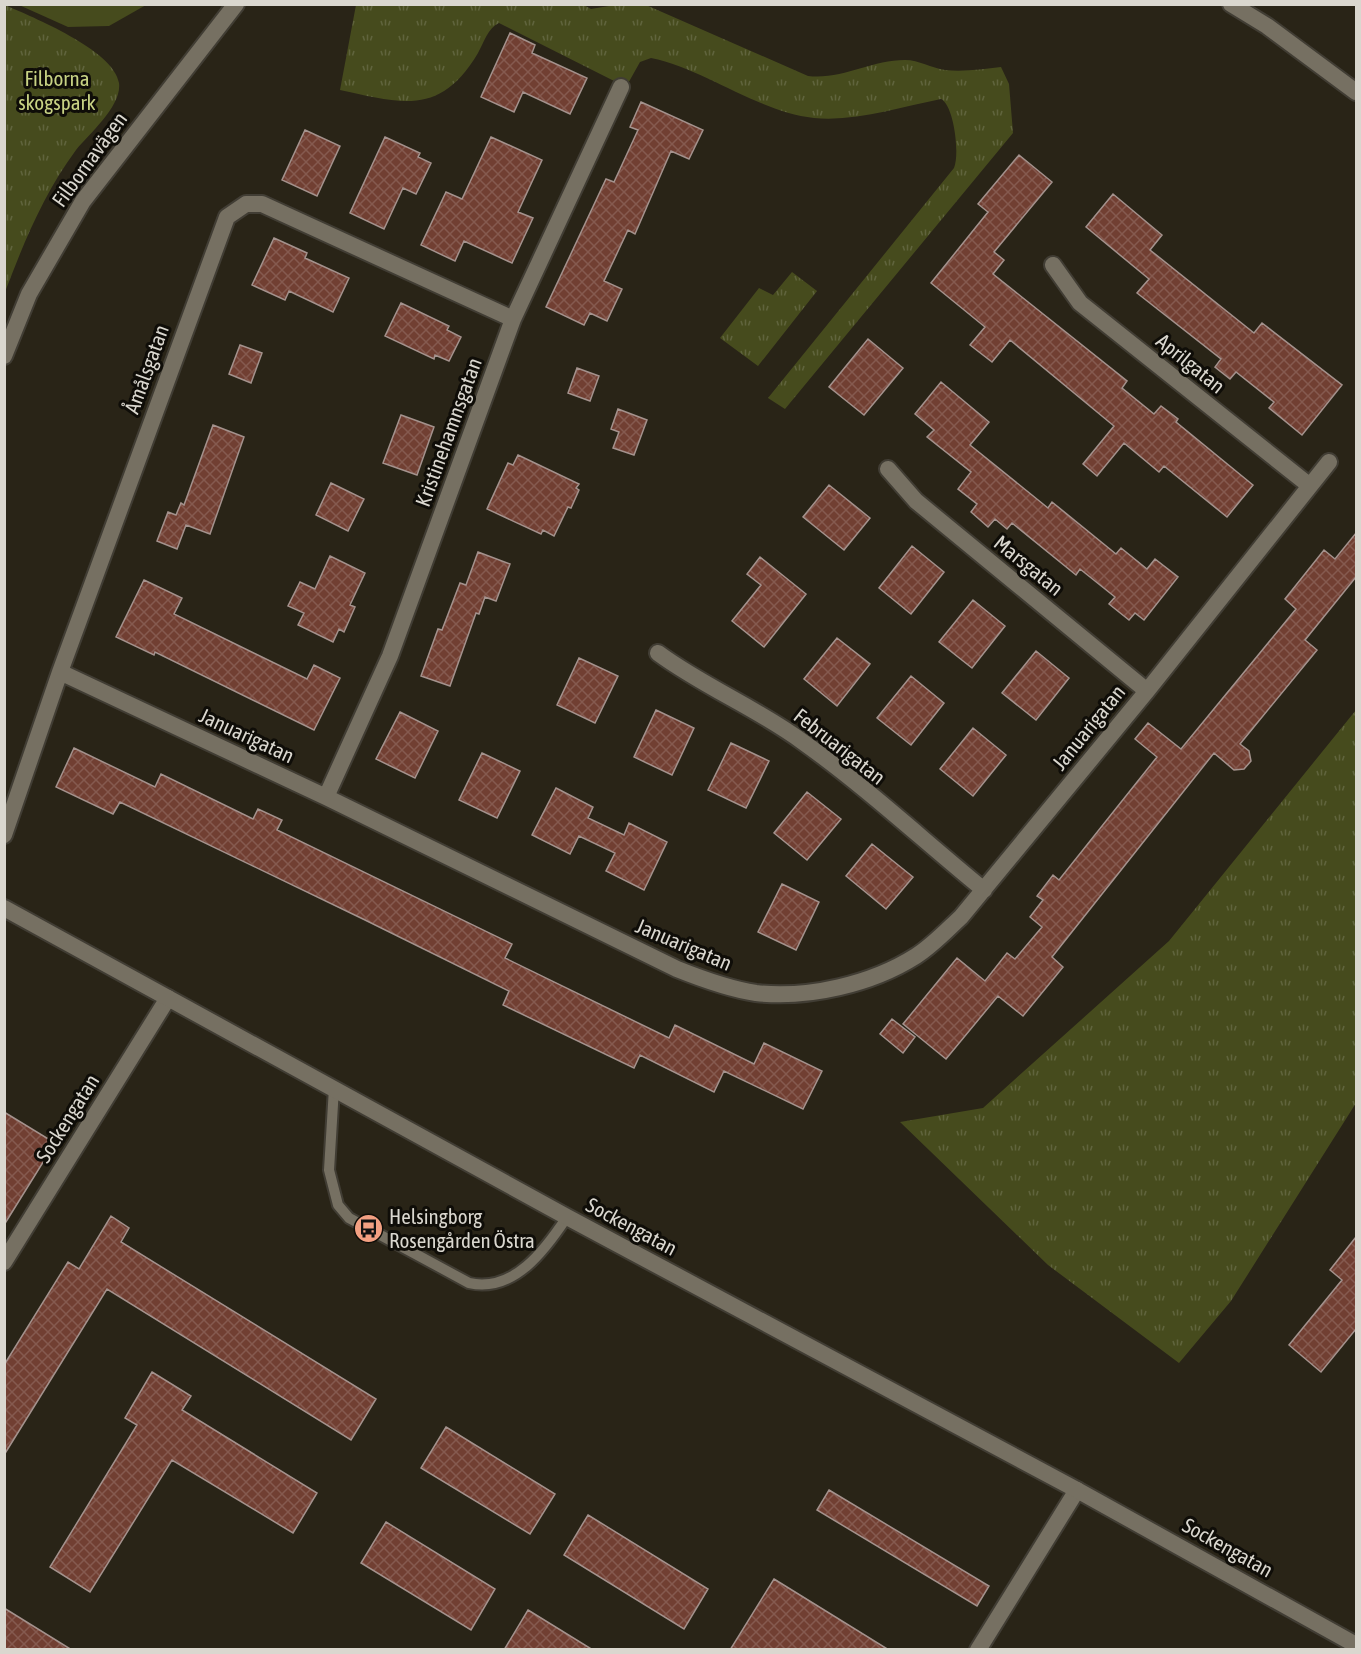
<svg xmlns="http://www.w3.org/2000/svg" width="1361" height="1654" font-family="'Asap Condensed',sans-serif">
	<defs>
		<pattern id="grass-tufts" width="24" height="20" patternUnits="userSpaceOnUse" patternTransform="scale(1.5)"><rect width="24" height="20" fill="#464b1d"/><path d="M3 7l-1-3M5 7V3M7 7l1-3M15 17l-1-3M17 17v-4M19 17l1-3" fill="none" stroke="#60643d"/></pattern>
		<pattern id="building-cross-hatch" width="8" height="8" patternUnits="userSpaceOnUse" patternTransform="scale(1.5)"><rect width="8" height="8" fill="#713f32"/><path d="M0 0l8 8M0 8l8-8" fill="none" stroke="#855a4f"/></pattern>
	</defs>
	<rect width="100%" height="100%" fill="#292417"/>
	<!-- grass -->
	<path fill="url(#grass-tufts)" d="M582 4 591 9 615 5H646L808 76C842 80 871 60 905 60 919 60 931 68 945 70 964 72 983 69 1001 67L1009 84 1013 133 785 409 768 398 954 168C960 154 954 105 941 99 900 107 856 122 814 118 758 112 705 69 651 58L640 62 626 87 499 23C488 28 484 42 478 53 440 117 401 103 340 90L356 5Z
		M5 5C32 17 114 50 119 83 122 106 90 133 76 150 44 193 24 242 5 292Z
		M792 272 817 291 758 366 720 338 759 288 773 295Z
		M1356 710V1103L1231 1301 1179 1363 1048 1265 900 1122 983 1108 1169 941Z"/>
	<!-- pitch -->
	<path fill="#464b1d" d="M19 5H146L109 26 68 27Z"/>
	<!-- building -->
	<path fill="url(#building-cross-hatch)" stroke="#a4928d" stroke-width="1.5" d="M510 33 535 45 532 53 587 78 570 114 523 92 514 112 481 97Z
		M641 102 703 130 689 159 671 151 635 234 628 230 604 281 622 289 607 321 590 313 584 325 546 307 606 179 614 182 638 130 630 127Z
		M305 130 340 146 317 196 282 180Z
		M385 137 420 153 418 157 431 163 416 194 403 188 384 229 350 213Z
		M491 137 542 160 518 212 533 218 512 263 464 241 455 261 421 245 446 192 462 199Z
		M1019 155 1052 182 994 252 1004 260 993 274 1127 381 1122 388 1154 414 1161 406 1178 419 1176 422 1253 485 1227 517 1164 466 1159 472 1124 443 1097 476 1083 464 1114 426 1010 340 992 362 970 345 985 327 931 283 988 212 978 204Z
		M1113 194 1162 235 1150 250 1254 333 1262 323 1342 385 1302 435 1269 408 1274 402 1236 372 1230 379 1215 367 1221 359 1137 293 1149 279 1086 227Z
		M274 238 307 253 305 258 349 278 333 312 289 291 285 300 252 285Z
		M401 303 449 326 447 330 461 337 449 361 435 355 434 359 385 336Z
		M868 339 903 368 864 415 829 387Z
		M240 345 262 353 251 383 229 374Z
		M577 368 599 376 590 401 568 393Z
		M941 382 989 422 970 445 1048 508 1052 502 1116 554 1121 548 1147 569 1155 559 1178 577 1144 620 1135 613 1129 620 1109 604 1115 597 1080 569 1076 575 1012 523 1007 529 995 519 988 527 971 512 977 504 958 489 971 472 927 437 934 430 915 414Z
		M618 409 647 420 634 455 613 448 619 432 611 429Z
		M401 415 434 427 417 475 383 463Z
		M213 425 244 437 210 534 186 525 177 549 157 541 168 512 176 515 181 503 184 505Z
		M518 455 579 484 576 488 579 490 571 508 568 507 554 536 543 530 541 534 487 509 508 463 513 465Z
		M331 483 364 499 348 531 316 515Z
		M829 485 870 518 844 550 803 517Z
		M1356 533V577L1305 640 1317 650 1240 744 1249 751 1251 761 1244 769 1234 770 1214 753 1052 957 1063 967 1023 1016 998 996 946 1059 903 1024 957 958 985 981 1007 953 1015 959 1042 927 1030 917 1043 900 1037 896 1053 875 1059 880 1157 757 1135 739 1148 723 1181 749 1296 609 1285 599 1324 550 1335 559Z
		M912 546 944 572 911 614 879 588Z
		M478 552 510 564 496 601 485 597 479 614 476 613 450 686 421 676 438 629 442 630 460 583 466 585Z
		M330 556 365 573 350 605 355 607 344 632 339 629 333 642 298 625 304 613 288 606 300 582 315 589Z
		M760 557 806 594 764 647 732 621 761 585 747 574Z
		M144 580 182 598 174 614 307 679 314 665 340 678 314 730 155 652 154 655 116 637Z
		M973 600 1005 626 972 668 939 642Z
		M837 638 870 664 837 706 804 679Z
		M1036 651 1069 678 1036 720 1002 693Z
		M579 658 618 676 595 723 557 705Z
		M911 676 944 703 911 745 877 718Z
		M656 710 694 728 672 775 634 757Z
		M400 712 438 731 415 778 376 759Z
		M973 728 1006 755 973 796 940 769Z
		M731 743 769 761 746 808 708 790Z
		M74 748 155 787 161 774 253 819 258 809 282 820 277 830 512 944 505 958 669 1038 675 1025 754 1064 764 1043 822 1071 803 1109 724 1071 714 1092 640 1055 634 1068 503 1005 509 991 363 919 120 802 113 814 56 787Z
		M482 753 520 771 497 818 459 800Z
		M556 788 593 807 588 818 624 835 629 823 667 842 644 890 606 871 615 853 579 836 570 854 532 835Z
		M807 792 841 819 807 860 774 833Z
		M872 844 913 877 886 909 846 876Z
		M782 884 819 902 796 950 758 932Z
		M892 1019 915 1037 903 1053 880 1034Z
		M4 1112 55 1143 4 1225Z
		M111 1216 129 1228 121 1242 376 1399 351 1440 107 1289 4 1455V1365L68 1262 79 1269Z
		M1356 1237V1329L1321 1372 1289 1345 1342 1280 1330 1270Z
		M152 1372 191 1396 182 1410 317 1493 293 1533 172 1460 90 1592 50 1567 137 1425 125 1418Z
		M446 1427 555 1494 530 1534 421 1468Z
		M829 1490 989 1586 977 1606 817 1510Z
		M588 1515 708 1589 684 1629 564 1555Z
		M386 1522 495 1589 471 1630 361 1563Z
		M774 1579 889 1650H730Z
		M4 1608 72 1650H4Z
		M528 1610 593 1650H504Z"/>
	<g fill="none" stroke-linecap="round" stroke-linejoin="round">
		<defs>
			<path id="service" d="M334 1088 329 1170 338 1205 349 1218 469 1283C514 1293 545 1250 567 1217"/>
			<path id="minor" d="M1231 4 1267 26 1356 92
				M1053 265 1080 303 1310 486
				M888 469 916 501 1147 691
				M658 653C704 687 757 708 803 742 866 787 924 841 984 890
				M60 672 326 797 677 969C702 979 729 989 756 993 808 999 872 984 916 956 932 946 946 931 961 917L1147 691 1329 462
				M326 797 390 656 513 319 621 87
				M4 835 60 672 227 217 246 204H262L513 319
				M4 1262 168 998
				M978 1650 1077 1490"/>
			<path id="tertiary" d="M4 356 29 294 83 201 236 4
				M4 908 567 1217 1077 1490 1356 1645"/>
		</defs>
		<!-- service casing -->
		<use href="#service" stroke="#413d34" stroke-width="14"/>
		<!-- minor casing -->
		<use href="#minor" stroke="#413d34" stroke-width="20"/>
		<!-- tertiary casing -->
		<use href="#tertiary" stroke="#413d34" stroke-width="20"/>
		<!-- service -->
		<use href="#service" stroke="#767062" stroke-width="10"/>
		<!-- minor -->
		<use href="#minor" stroke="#767062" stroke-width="16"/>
		<!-- tertiary -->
		<use href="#tertiary" stroke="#767062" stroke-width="16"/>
	</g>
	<!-- icons -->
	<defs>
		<symbol id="bus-disc" viewBox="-11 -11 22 22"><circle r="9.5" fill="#f3a082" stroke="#0f0d08"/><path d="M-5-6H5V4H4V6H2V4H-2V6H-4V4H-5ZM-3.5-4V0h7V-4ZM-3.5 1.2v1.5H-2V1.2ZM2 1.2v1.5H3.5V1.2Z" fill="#111"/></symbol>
	</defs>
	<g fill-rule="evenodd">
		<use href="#bus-disc" x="352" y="1212" width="33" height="33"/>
	</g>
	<g text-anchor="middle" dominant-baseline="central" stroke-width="6" stroke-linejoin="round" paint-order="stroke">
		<!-- park labels -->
		<g font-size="21" fill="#c8d384" stroke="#0f0d08">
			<text x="57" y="78">Filborna<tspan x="57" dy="24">skogspark</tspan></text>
		</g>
		<!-- street labels -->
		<g font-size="21" fill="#dad7cf" stroke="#0f0d08">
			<text transform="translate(89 159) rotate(-54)">Filbornavägen</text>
			<text transform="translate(1191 363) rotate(39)">Aprilgatan</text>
			<text transform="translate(146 369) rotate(-70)">Åmålsgatan</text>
			<text transform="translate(448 432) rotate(-70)">Kristinehamnsgatan</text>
			<text transform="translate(1029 565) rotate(39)">Marsgatan</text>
			<text transform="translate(1088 727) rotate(-51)">Januarigatan</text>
			<text transform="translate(247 735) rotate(25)">Januarigatan</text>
			<text transform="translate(840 746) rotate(38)">Februarigatan</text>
			<text transform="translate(684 944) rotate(23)">Januarigatan</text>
			<text transform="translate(67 1118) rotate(-58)">Sockengatan</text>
			<text transform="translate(632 1226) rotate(28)">Sockengatan</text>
			<text transform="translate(1228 1547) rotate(29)">Sockengatan</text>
		</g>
		<!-- poi labels -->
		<g font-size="21" fill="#dad7cf" stroke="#0f0d08" text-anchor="start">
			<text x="389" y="1216">Helsingborg<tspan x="389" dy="24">Rosengården Östra</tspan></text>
		</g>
	</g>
	<!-- border -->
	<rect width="1361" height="1654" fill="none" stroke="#dad7cf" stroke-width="12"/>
</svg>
